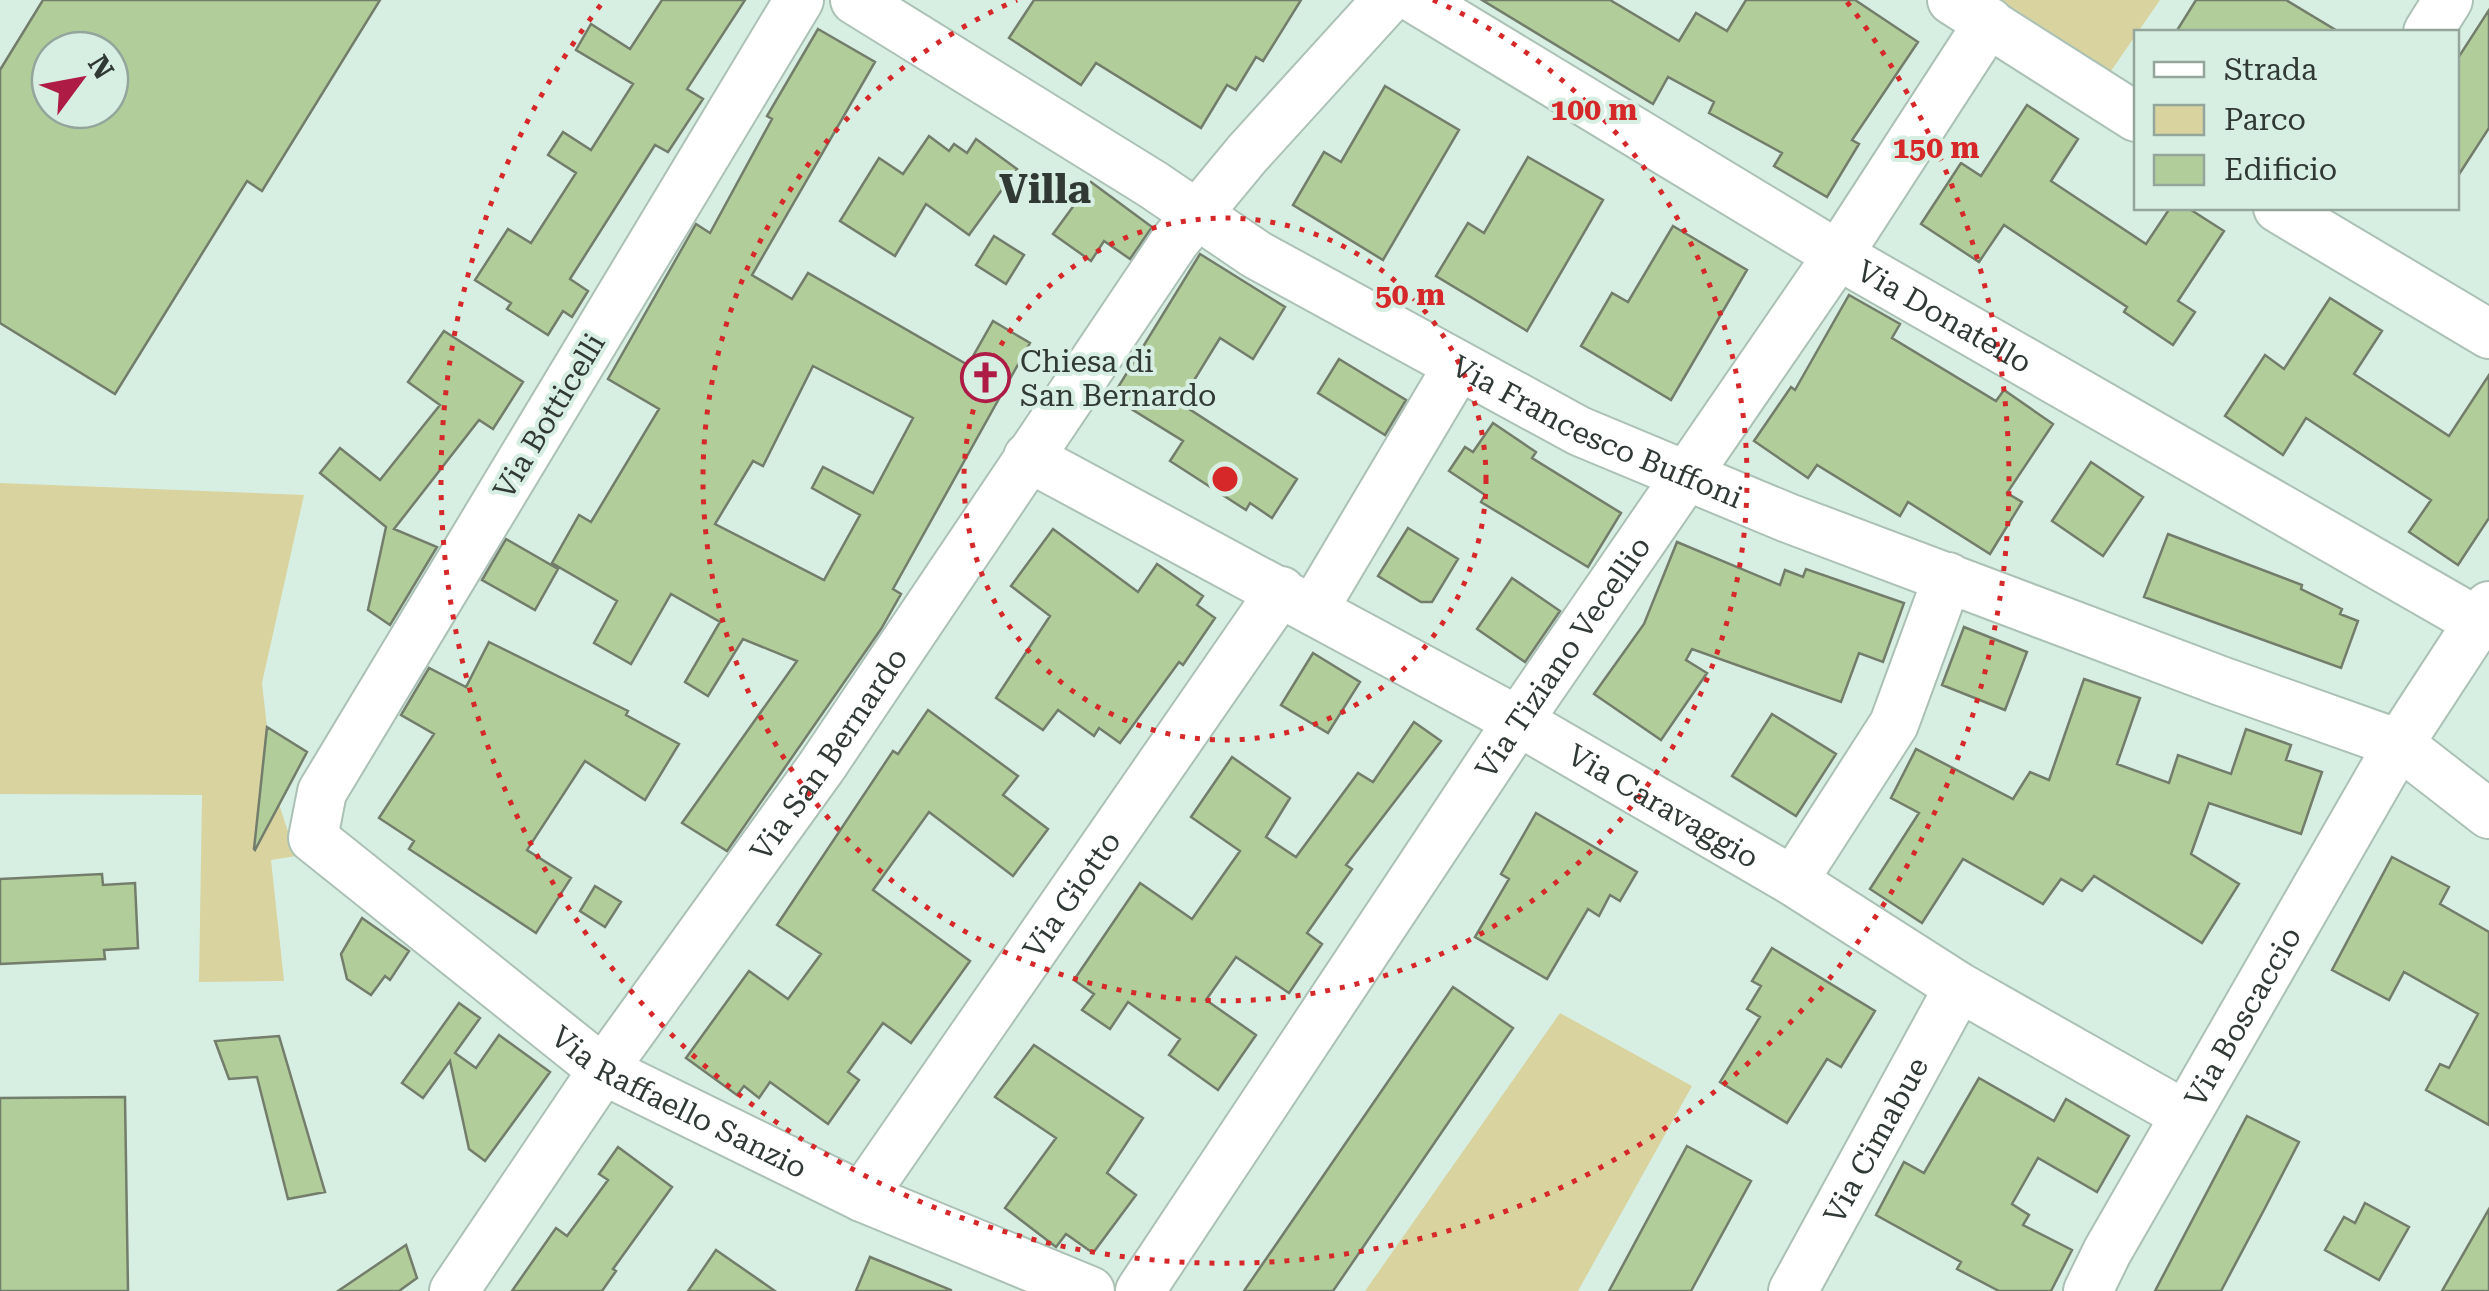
<svg xmlns="http://www.w3.org/2000/svg" width="2489" height="1291" font-family="'Roboto Serif',serif">
	<rect width="100%" height="100%" fill="#d7efe2"/>
	<!-- green -->
	<path fill="#d9d3a0" d="M1996 0H2160L2111 71Z
		M0 483 304 495 262 683 267 727 259 795 279 804 296 856 271 860 284 981 199 982 202 795 0 794Z
		M1560 1013 1692 1086 1578 1291H1365Z"/>
	<!-- building -->
	<path fill="#b1ce9a" stroke="#737d6b" stroke-width="2.5" fill-rule="evenodd" d="M43 0H380L262 191 247 181 115 394 0 323V70ZM50 50H110V110H50Z
		M662 0H745L687 89 703 99 668 152 655 145 570 279 588 291 572 317 563 311 548 335 507 309 511 303 475 280 508 229 531 243 576 173 548 155 563 132 591 150 633 84 576 50 591 24 630 49Z
		M1034 0H1301L1263 61 1256 57 1236 90 1227 85 1201 128 1096 63 1081 85 1009 38Z
		M1482 0H1610L1679 41 1696 13 1727 31 1746 0H1855L1918 42 1852 140 1859 144 1827 197 1774 166 1782 153 1709 113 1714 102 1668 77 1653 104Z
		M2196 0H2286L2339 32H2176Z
		M2489 10V128L2456 179V61Z
		M818 29 875 62 752 275 792 299 808 273 968 365 993 321 1030 343 893 589 901 594 881 629 727 851 682 823 797 661 743 639 708 696 685 682 720 622 671 594 631 664 594 643 617 601 552 563 579 515 591 522 659 409 608 379 696 224 710 233 772 119 767 116ZM813 366 913 418 873 493 823 467 812 488 860 515 824 580 715 524 753 461 763 466Z
		M1385 86 1459 130 1383 260 1293 205 1324 152 1341 162Z
		M2027 105 2078 139 2051 181 2146 244 2170 208H2188L2224 231 2178 301 2195 312 2173 345 2124 312 2127 307 2004 225 1979 262 1921 224 1961 163 1981 176Z
		M929 136 949 151 954 144 967 153 976 139 1017 169 969 235 926 204 895 256 840 221 879 158 903 174Z
		M1528 157 1603 200 1527 331 1436 276 1468 223 1484 233Z
		M1091 182 1152 227 1130 259 1104 241 1091 261 1053 234Z
		M1673 226 1747 270 1671 400 1581 346 1612 293 1628 302Z
		M994 236 1024 255 1006 284 976 265Z
		M1200 254 1285 307 1253 359 1220 338 1180 403 1297 479 1272 518 1250 503 1246 510 1170 461 1183 441 1112 397Z
		M1849 295 1900 324 1892 338 1996 401 2004 390 2053 424 2007 493 2022 502 1990 554 1908 502 1900 516 1817 465 1808 478 1754 441 1791 387 1795 390Z
		M2330 298 2382 331 2354 374 2449 436 2489 375V518L2458 565 2409 532 2431 500 2306 418 2283 455 2225 416 2265 355 2284 369Z
		M444 331 523 382 493 429 479 420 394 529 437 547 390 625 368 610 386 527 320 473 340 448 380 480 440 405 408 382Z
		M1339 359 1406 400 1385 435 1318 393Z
		M1493 423 1536 452 1532 458 1621 513 1588 567 1481 502 1485 495 1449 471 1465 447 1473 452Z
		M2091 462 2143 497 2103 556 2052 521Z
		M1408 528 1458 559 1432 602H1421L1378 576Z
		M1053 529 1138 592 1157 564 1203 596 1197 605 1215 618 1183 665 1179 662 1120 743 1099 728 1094 736 1058 710 1043 730 996 698 1050 616 1011 586Z
		M2168 534 2302 585 2301 589 2342 609 2340 614 2358 621 2341 668 2144 597Z
		M506 539 558 569 535 610 482 580Z
		M1677 542 1780 585 1785 570 1803 577 1806 569 1904 603 1883 662 1859 653 1841 702 1692 649 1686 660 1707 673 1661 740 1594 694 1644 624Z
		M1512 578 1560 611 1525 662 1477 629Z
		M1964 627 2027 652 2005 710 1942 685Z
		M489 642 628 711 626 715 679 744 645 800 585 761 527 850 571 878 536 933 409 849 414 841 379 818 434 734 401 715 429 668 466 687Z
		M1313 653 1360 682 1328 733 1281 705Z
		M2084 679 2140 698 2117 764 2169 783 2178 755 2231 774 2246 729 2291 745 2286 760 2322 772 2301 834 2209 803 2191 854 2239 884 2202 943 2094 876 2082 891 2061 879 2043 904 1963 859 1922 923 1870 889 1919 813 1891 798 1916 749 2013 799 2030 772 2049 780Z
		M928 710 1018 776 1003 795 1048 829 1013 876 929 812 873 890 970 961 911 1043 883 1023 848 1072 859 1080 828 1124 770 1082 759 1098 744 1086 737 1095 686 1058 749 971 788 999 821 954 777 925 893 751 898 754Z
		M1772 714 1836 754 1796 816 1732 776Z
		M1414 722 1441 741 1346 865 1352 869 1307 933 1322 944 1289 993 1236 957 1206 1000 1256 1035 1218 1090 1169 1055 1180 1039 1128 1002 1110 1029 1082 1010 1094 994 1074 980 1140 883 1192 919 1240 851 1191 817 1232 757 1290 798 1266 837 1296 857 1358 773 1373 782Z
		M267 727 307 752 255 850 254 849Z
		M1536 813 1637 872 1620 901 1610 895 1599 916 1588 909 1547 979 1475 937 1509 879 1501 874Z
		M2392 857 2449 887 2440 904 2489 932V1125L2426 1090 2440 1064 2449 1068 2478 1014 2404 972 2389 1000 2332 970Z
		M102 874 103 885 135 883 138 948 104 950 105 959 0 964V879Z
		M595 886 621 902 605 927 580 911Z
		M362 918 409 951 390 980 385 976 371 995 347 979 341 954Z
		M1772 948 1875 1011 1841 1067 1827 1059 1787 1123 1720 1082 1760 1017 1747 1009 1761 986 1752 981Z
		M1453 987 1513 1028 1333 1291H1244Z
		M459 1003 480 1018 455 1053 476 1068 499 1035 550 1072 485 1161 469 1149 450 1061 423 1098 402 1083Z
		M279 1036 325 1192 288 1199 257 1077 229 1079 215 1041Z
		M1034 1045 1143 1118 1107 1173 1136 1195 1093 1253 1066 1234 1056 1247 1005 1208 1056 1138 995 1097Z
		M1979 1078 2054 1121 2066 1099 2129 1136 2097 1192 2038 1158 2012 1204 2029 1215 2023 1225 2072 1250 2051 1291H1999L1957 1269 1961 1262 1876 1215 1904 1162 1924 1173Z
		M125 1097 128 1291H0V1098Z
		M2247 1116 2299 1142 2265 1208 2221 1291H2155Z
		M1687 1146 1751 1181 1691 1291H1609Z
		M618 1147 672 1187 613 1269 616 1271 602 1291H512L556 1228 567 1236 608 1180 599 1174Z
		M2365 1203 2409 1227 2379 1280 2325 1250 2344 1217 2355 1223Z
		M2489 1209V1291H2442Z
		M406 1245 417 1278 399 1291H338Z
		M716 1250 775 1291H688Z
		M870 1257 951 1290V1291H856Z"/>
	<g fill="none" stroke-linecap="round" stroke-linejoin="round">
		<defs>
			<g id="minor">
				<path id="s1" d="M799 0 322 792 313 838 603 1070 862 1197 1090 1291"/>
				<path id="s2" d="M855 0 1152 184 1257 255 1579 431 1788 518 2221 681 2399 744 2489 814"/>
				<path id="s3" d="M1417 0 1838 255 2478 622"/>
				<path d="M1952 0 2136 117"/>
				<path d="M2428 32 2448 0"/>
				<path d="M2278 208 2489 334"/>
				<path id="s4" d="M1028 457 1518 721 1793 881 1959 987 2185 1115"/>
				<path d="M1313 610 1458 366"/>
				<path d="M1793 881 1894 724 1948 577"/>
				<path id="s5" d="M862 1197 1281 591"/>
				<path id="s6" d="M454 1291 603 1070 822 766 1175 241 1247 154 1387 0"/>
				<path id="s7" d="M1140 1291 1518 721 1838 255 1989 22"/>
				<path id="s8" d="M1793 1291 1959 987"/>
				<path id="s9" d="M2088 1291 2107 1252 2399 744 2489 606"/>
			</g>
		</defs>
		<!-- minor casing -->
		<use href="#minor" stroke="#abc1b5" stroke-width="52"/>
		<!-- minor -->
		<use href="#minor" stroke="#fff" stroke-width="48"/>
	</g>
	<!-- distance rings -->
	<g fill="none" stroke="#d62828" stroke-width="5" stroke-dasharray="5 10">
		<circle cx="1225" cy="479" r="261"/>
		<path d="M1433 0A522 522 0 1 1 1017 0"/>
		<path d="M1847 2A784 784 0 1 1 603 2"/>
	</g>
	<!-- icons -->
	<defs>
		<symbol id="church-ring" viewBox="-11 -11 22 22"><circle r="9.5" fill="#d7efe2" stroke="#ae1b45" stroke-width="1.5"/><path d="M-1.2-6h2.4v3.5h3.3v2.4h-3.3V6h-2.4V-.1h-3.3v-2.4h3.3Z" fill="#ae1b45"/></symbol>
	</defs>
	<g fill-rule="evenodd">
		<use href="#church-ring" x="958" y="350" width="55" height="55"/>
	</g>
	<g text-anchor="middle" dominant-baseline="central" stroke-width="8" stroke-linejoin="round" paint-order="stroke">
		<!-- street labels -->
		<g font-size="30" fill="#303934" stroke="#d7efe2">
			<text stroke="none"><textPath href="#s3" startOffset="615">Via Donatello</textPath></text>
			<text transform="translate(549 416) rotate(-59)">Via Botticelli</text>
			<text stroke="none"><textPath href="#s2" startOffset="860">Via Francesco Buffoni</textPath></text>
			<text stroke="none"><textPath href="#s7" startOffset="762">Via Tiziano Vecellio</textPath></text>
			<text stroke="none"><textPath href="#s6" startOffset="655">Via San Bernardo</textPath></text>
			<text stroke="none"><textPath href="#s4" startOffset="725">Via Caravaggio</textPath></text>
			<text stroke="none"><textPath href="#s5" startOffset="368">Via Giotto</textPath></text>
			<text stroke="none"><textPath href="#s9" startOffset="315">Via Boscaccio</textPath></text>
			<text stroke="none"><textPath href="#s1" startOffset="1425">Via Raffaello Sanzio</textPath></text>
			<text stroke="none"><textPath href="#s8" startOffset="172">Via Cimabue</textPath></text>
		</g>
		<!-- poi labels -->
		<g font-size="30" fill="#303934" stroke="#d7efe2" text-anchor="start">
			<text x="1020" y="361">Chiesa di<tspan x="1020" dy="34">San Bernardo</tspan></text>
		</g>
		<!-- district labels -->
		<g font-size="40" font-weight="bold" fill="#303934" stroke="#d7efe2">
			<text x="1045" y="189">Villa</text>
		</g>
	</g>
	<circle cx="1225" cy="479" r="15" fill="#d62828" stroke="#d7efe2" stroke-width="5"/>
	<g font-size="30" text-anchor="middle" font-weight="bold" fill="#d62828" stroke="#d7efe2" stroke-width="8" stroke-linejoin="round" paint-order="stroke">
		<text x="1594" y="120">100 m</text>
		<text x="1936" y="158">150 m</text>
		<text x="1410" y="305">50 m</text>
	</g>
	<!-- legend -->
	<rect x="2134" y="30" width="325" height="180" fill="#d7efe2" stroke="#94a69c" stroke-width="2.5"/>
	<rect x="2154" y="62" width="50" height="15" fill="#ffffff" stroke="#94a69c" stroke-width="2.5"/>
	<text x="2224" y="80" font-size="30" fill="#303934">Strada</text>
	<rect x="2154" y="105" width="50" height="30" fill="#d9d3a0" stroke="#94a69c" stroke-width="2.5"/>
	<text x="2224" y="130" font-size="30" fill="#303934">Parco</text>
	<rect x="2154" y="155" width="50" height="30" fill="#b1ce9a" stroke="#94a69c" stroke-width="2.5"/>
	<text x="2224" y="180" font-size="30" fill="#303934">Edificio</text>
	<!-- north arrow -->
	<g transform="translate(80 80) rotate(58)"><circle r="48" fill="#d7efe2" stroke="#94a69c" stroke-width="2.5"/>
	<path d="M0-8L18 38L0 25L-18 38Z" fill="#ae1b45"/>
	<text y="-15" font-size="28" font-weight="bold" text-anchor="middle" fill="#303934">N</text>
	</g>
</svg>
